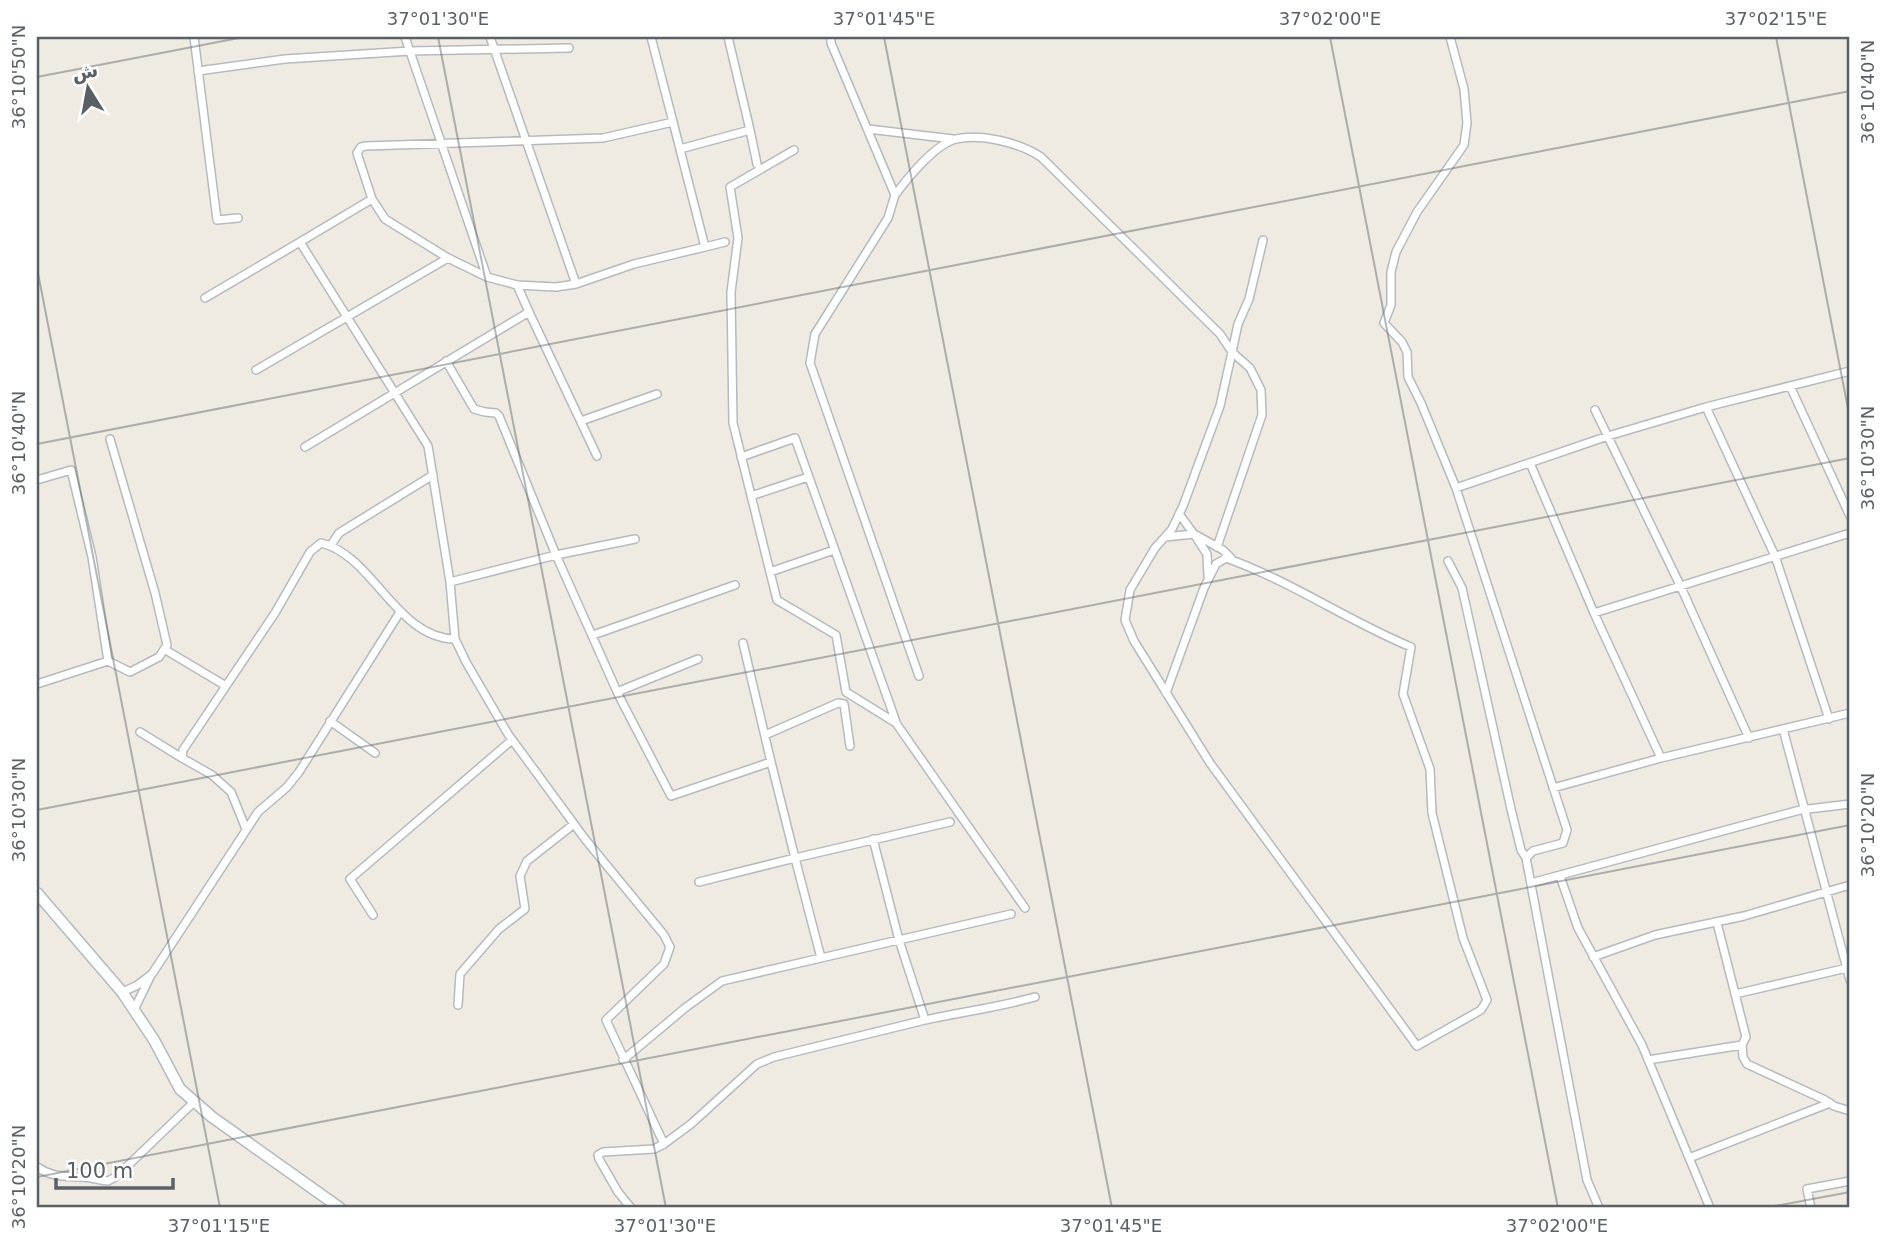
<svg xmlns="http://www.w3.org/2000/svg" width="1887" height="1245" font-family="'DejaVu Sans',Cairo,sans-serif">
	<rect width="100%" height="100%" fill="#efebe3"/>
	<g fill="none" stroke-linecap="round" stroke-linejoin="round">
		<defs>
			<path id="street" d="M194 37 217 220 238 218
				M405 37 487 277
				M490 37 576 284
				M651 37 673 122
				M831 37V43L895 195C907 179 935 144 956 139 981 133 1020 143 1041 157L1220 334 1232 352 1220 406 1183 506 1172 529 1155 548 1130 590 1125 620 1134 641 1210 763 1417 1046 1481 1010 1487 1000 1463 938 1432 813 1430 769 1403 694 1411 647C1348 621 1291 581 1226 558L1216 564 1204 588 1166 693
				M1450 37 1464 89 1467 123 1464 145 1417 212 1396 252 1391 272V305L1384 323 1402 342 1407 352 1408 377 1421 403 1456 488 1567 830 1563 843 1533 851 1526 858
				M198 71 285 59 410 51 569 48
				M673 122 705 247 634 264 576 284 556 287 517 285 487 277 448 258 385 219 372 199 357 153 361 147 366 146 603 138Z
				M868 129 953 139
				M750 130 757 164
				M680 149 750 130 728 37
				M794 150 730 187 738 238 731 292 733 423 777 600 836 635 846 692 896 723 1025 908
				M895 195 888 218 815 334 810 363 919 676
				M372 199 300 242 428 446 450 582 455 639 466 662 508 734 585 839 664 935 670 947 664 964 606 1020 664 1144
				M705 247 725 242
				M517 285 529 312
				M205 298 300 242
				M446 361 474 409 485 412 496 413 499 416 556 555 450 582
				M256 370 448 258
				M1790 386 1850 516
				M1706 407 1775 556 1829 719
				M1595 410 1680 585 1749 738
				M581 421 657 394
				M305 447 529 312 597 456
				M741 457 795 438 896 722
				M1530 463 1594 613 1661 758
				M37 480 71 470 92 557 108 661 37 684
				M1456 488 1608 436 1706 407 1850 371
				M751 496 808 477
				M1179 514 1194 534 1223 550 1231 558
				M1165 537 1194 534 1207 554 1208 576
				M635 539 556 555 619 696 671 796 771 762 795 858 699 882
				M331 545 339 533 433 475
				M1217 547 1262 415 1261 390 1250 368 1232 352 1238 324 1249 299 1263 240
				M1448 561 1462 588 1511 809 1521 850 1526 858 1587 1180 1599 1208
				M770 572 834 550
				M1594 613 1850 533
				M593 635 735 585
				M743 643 771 762
				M164 649 226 686
				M108 661 130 672 159 657 167 645 155 593 110 439
				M617 692 698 659
				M330 721 375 753
				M1783 729 1850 980
				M140 732 182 758
				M765 735 838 703 844 704 850 746
				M1553 788 1661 758 1850 713
				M246 829 231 792 212 775 182 758 183 750 275 613 310 552 321 543C373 555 396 638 455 639
				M873 839 899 940 925 1020C962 1012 999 1007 1035 997
				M1560 876 1578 928 1642 1045 1710 1208
				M1531 883 1800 810 1850 804
				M373 915 350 879 512 740
				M1593 957 1655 935 1744 916 1850 885
				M821 958 1011 914
				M122 992 136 986 152 974 258 812 287 787 299 772 400 612
				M1735 994 1847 968
				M458 1005 460 974 499 929 525 909 520 876 527 861 574 824
				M134 1010 150 977
				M1742 1045 1743 1057 1747 1064 1825 1100 1834 1106 1850 1111
				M623 1060 685 1008 722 981 821 958 795 858 950 822
				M1648 1060 1742 1045 1746 1037 1717 923
				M1689 1158 1830 1103
				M37 1167C52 1177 63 1176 80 1177 90 1177 99 1180 108 1181L117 1176 194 1102
				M631 1208 618 1192 599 1159 598 1155 603 1152 654 1149 664 1144 691 1124 757 1064 774 1057 925 1020
				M1811 1208 1807 1189 1850 1181"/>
			<path id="secondary" d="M37 893 122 992 154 1040 180 1089 212 1117 340 1208"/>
		</defs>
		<!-- street casing -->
		<use href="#street" stroke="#b6babe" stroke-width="10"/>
		<!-- secondary casing -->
		<use href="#secondary" stroke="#b4b9be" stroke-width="13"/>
		<!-- street -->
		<use href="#street" stroke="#fff" stroke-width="7"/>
		<!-- secondary -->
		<use href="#secondary" stroke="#fff" stroke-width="10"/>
	</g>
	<!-- ticks -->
	<path fill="none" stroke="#5b6064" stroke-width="2" stroke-opacity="0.45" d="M438 37 666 1208M884 37 1112 1208M1330 37 1558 1208M1776 37 1850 419M37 77 244 37M37 268 220 1208M37 444 1850 91M37 810 1850 458M37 1177 1850 825M1764 1208 1850 1192"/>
	<!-- border -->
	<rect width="1887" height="1245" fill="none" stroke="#ffffff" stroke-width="77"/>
	<!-- north arrow -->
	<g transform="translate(88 88) rotate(349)" stroke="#ffffff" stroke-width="5" paint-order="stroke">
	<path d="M0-5L12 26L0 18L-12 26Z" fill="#5b6064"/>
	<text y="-10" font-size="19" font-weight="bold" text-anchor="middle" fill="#5b6064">ش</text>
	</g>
	<!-- scale -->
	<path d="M56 1178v10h117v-10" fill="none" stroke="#5b6064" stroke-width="3.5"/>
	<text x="66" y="1178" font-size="21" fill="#5b6064" stroke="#ffffff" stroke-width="5" paint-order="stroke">100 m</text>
	<rect x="38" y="38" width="1810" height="1168" fill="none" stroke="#5b6064" stroke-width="2.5"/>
	<g font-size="18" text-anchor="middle" fill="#5b6064">
		<text x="438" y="25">37°01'30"E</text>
		<text x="884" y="25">37°01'45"E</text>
		<text x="1330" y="25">37°02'00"E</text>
		<text x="1776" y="25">37°02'15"E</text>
		<text transform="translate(19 77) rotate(-90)" y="6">36°10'50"N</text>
		<text transform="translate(1868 92) rotate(-90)" y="6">36°10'40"N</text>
		<text transform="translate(19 443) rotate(-90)" y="6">36°10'40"N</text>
		<text transform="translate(1868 458) rotate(-90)" y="6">36°10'30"N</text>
		<text transform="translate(19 810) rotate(-90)" y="6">36°10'30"N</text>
		<text transform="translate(1868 825) rotate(-90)" y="6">36°10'20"N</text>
		<text transform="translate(19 1177) rotate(-90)" y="6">36°10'20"N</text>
		<text x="219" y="1232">37°01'15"E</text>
		<text x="665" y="1232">37°01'30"E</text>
		<text x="1111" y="1232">37°01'45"E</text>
		<text x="1557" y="1232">37°02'00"E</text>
	</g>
</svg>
